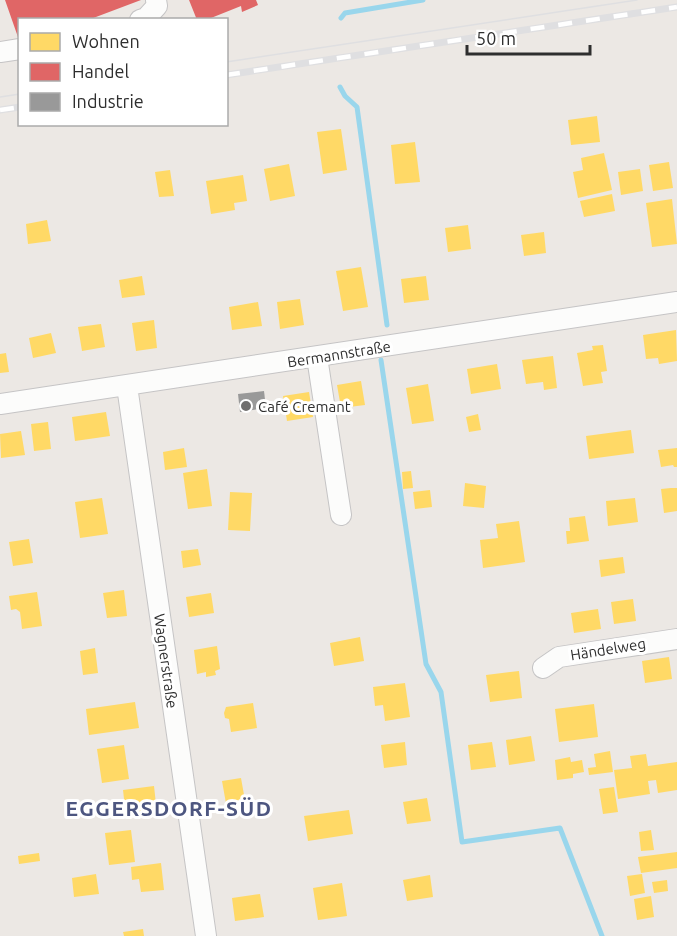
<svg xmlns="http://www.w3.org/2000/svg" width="677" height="936" font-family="Ubuntu,sans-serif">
	<rect width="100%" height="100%" fill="#ece8e4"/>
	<!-- homes -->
	<path fill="#ffd966" d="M597 116 600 142 571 145 568 120Z
		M341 129 347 170 323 174 317 132Z
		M415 142 420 182 395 184 391 145Z
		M604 153 612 190 578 198 573 172 583 170 581 158Z
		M669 162 673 188 653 191 649 165Z
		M289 164 295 196 270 201 264 169Z
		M640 169 643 191 621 195 618 172Z
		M170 170 174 196 159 197 155 172Z
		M243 175 247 201 234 203 235 210 211 214 206 181Z
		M612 194 615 211 584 217 580 201Z
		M672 199 677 244 652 247 646 203Z
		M47 220 51 241 28 244 26 224Z
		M468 225 471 249 448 252 445 228Z
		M544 232 546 253 524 256 521 235Z
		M361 267 368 307 343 311 336 271Z
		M142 276 145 295 122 298 119 280Z
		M426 276 429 300 404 303 401 279Z
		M300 299 304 325 280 329 277 302Z
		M258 302 262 326 232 330 229 307Z
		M154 320 157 348 136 351 132 323Z
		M101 324 105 347 82 351 78 327Z
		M676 330 677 361 659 364 658 358 646 359 643 335Z
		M51 333 56 353 33 358 29 338Z
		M603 345 607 371 601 372 603 383 583 386 577 353 593 350 592 346Z
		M6 353 9 372 0 373V354Z
		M553 356 557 388 544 390 543 382 526 384 522 360Z
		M497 364 501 389 471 394 467 369Z
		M361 381 365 405 341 408 337 385Z
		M428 384 434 421 412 424 406 388Z
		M309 392 313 417 287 421 283 396Z
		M106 412 110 436 75 441 72 417Z
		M478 414 481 430 469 432 466 417Z
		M48 422 51 449 34 451 31 424Z
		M631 430 634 453 589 459 586 436Z
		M21 431 25 455 1 458 0 434Z
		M184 448 187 467 165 470 163 452Z
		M677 448V467H674L673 465 661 467 658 450Z
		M207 469 212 506 188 509 183 473Z
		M411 471 413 488 403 489 402 472Z
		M465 483 486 486 484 508 463 506Z
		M671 488H677V511L664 513 661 489Z
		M430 490 432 507 415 509 413 492Z
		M230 492 252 493 250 531 228 530Z
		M102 498 108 534 80 538 75 502Z
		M635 498 638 522 608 526 606 501Z
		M585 516 589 541 567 544 566 531H570L569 518Z
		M519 521 525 562 483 568 480 540 498 538 496 524Z
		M29 539 33 563 13 566 9 542Z
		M198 549 201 565 183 568 181 551Z
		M623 557 625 573 601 577 599 560Z
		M124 590 127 616 107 618 103 593Z
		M37 592 42 626 22 629 20 612 16 609 11 610 9 596Z
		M211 593 214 613 189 617 186 597Z
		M633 599 636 621 614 624 611 602Z
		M598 609 601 629 574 633 571 613Z
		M360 637 364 661 334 666 330 643Z
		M217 646 220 669 215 671 216 675 206 677V672L197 674 194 650Z
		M95 648 98 673 83 675 80 651Z
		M669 657 672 679 645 683 642 661Z
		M519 671 522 698 490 702 486 675Z
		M405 683 410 717 385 721 383 705 375 706 373 687Z
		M135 702 139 728 89 735 86 709Z
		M253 703 257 728 231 732 229 719 225 718 224 713 226 707Z
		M594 704 598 737 559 742 555 709Z
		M531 736 535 761 509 765 506 740Z
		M405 742 407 765 384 768 381 745Z
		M492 742 496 767 471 770 468 745Z
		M124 745 129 779 102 783 97 749Z
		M610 751 613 772 589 775 588 768 596 767 594 754Z
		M646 754 648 766 677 762V790L658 793 656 780 648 781 650 794 618 799 614 770 632 768 630 756Z
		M570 757 571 762 582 760 584 772 573 774V778L557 780 555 760Z
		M241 778 246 806 227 809 222 781Z
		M154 786 157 813 126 817 123 790Z
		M614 787 618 812 603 814 599 789Z
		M427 798 431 821 407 824 403 802Z
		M349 810 353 834 308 841 304 816Z
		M131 830 135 862 109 865 105 833Z
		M651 830 654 850 641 851 639 832Z
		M677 852V868L641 873 638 857Z
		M39 853 40 861 19 864 18 856Z
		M161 863 164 890 141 892 139 879 132 880 131 867Z
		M96 874 99 894 74 897 72 878Z
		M642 874 645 893 630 896 627 876Z
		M430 875 433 897 407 901 403 880Z
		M667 880 668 891 654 893 652 882Z
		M342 883 347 916 318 920 313 888Z
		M260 894 264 917 235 921 232 898Z
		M651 896 654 917 637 920 634 899Z
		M143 929 144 936H124L123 932Z"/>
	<!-- shops -->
	<path fill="#e06666" d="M5 0H141L88 20H20L19 40Z
		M189 0H256L258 5 242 12 241 6 206 20H197Z"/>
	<!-- industry -->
	<path fill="#999" d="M264 391 266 408 240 412 238 394Z"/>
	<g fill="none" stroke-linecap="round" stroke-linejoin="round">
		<!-- stream -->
		<path stroke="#99d6ec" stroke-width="5" d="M341 18 345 13 423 0
			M340 87 345 96 357 107 387 325
			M381 360 426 664 441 692 462 842 560 828 602 936"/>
		<defs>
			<path id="minor" d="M140 20 146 18 157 6 156 0
				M0 52 20 49
				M317 357 341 515
				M127 386 206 936
				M0 404 677 302
				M543 668 559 657 677 639"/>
		</defs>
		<!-- minor casing -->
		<use href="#minor" stroke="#c5c4c5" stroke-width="22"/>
		<!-- minor -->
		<use href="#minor" stroke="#fcfcfb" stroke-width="20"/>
		<!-- tram -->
		<path stroke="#dfdfe1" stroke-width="1.5" d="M226 62 637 0
			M0 97 20 94"/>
		<defs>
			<path id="rail" d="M226 75 677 7
				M0 110 20 107"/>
		</defs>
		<!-- rail casing -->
		<use href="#rail" stroke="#dfdfe1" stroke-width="7"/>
		<!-- rail -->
		<use href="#rail" stroke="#fff" stroke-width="4.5" stroke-dasharray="14" stroke-linecap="butt"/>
	</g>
	<!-- markers -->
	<circle fill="#706f6e" stroke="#fff" stroke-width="2" cx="246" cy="406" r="6"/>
	<g text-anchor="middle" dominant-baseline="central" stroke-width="6" stroke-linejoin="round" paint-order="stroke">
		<!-- street labels -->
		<g font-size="15" fill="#2e2e2e" stroke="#fff">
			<text transform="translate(339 354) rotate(-9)">Bermannstraße</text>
			<text transform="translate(608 649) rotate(-9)">Händelweg</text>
			<text transform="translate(166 661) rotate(82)">Wagnerstraße</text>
		</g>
		<!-- poi labels -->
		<g font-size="15" fill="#2e2e2e" stroke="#fff" text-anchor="start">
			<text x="258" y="406">Café Cremant</text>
		</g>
		<!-- district labels -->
		<g font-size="21" font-weight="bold" letter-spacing="1.5" fill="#4d5680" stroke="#fff">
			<text x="169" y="808">EGGERSDORF-SÜD</text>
		</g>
	</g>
	<!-- legend -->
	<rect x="18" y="18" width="210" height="108" fill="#ffffff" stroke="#ababab" stroke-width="1.5"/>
	<rect x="30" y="33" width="30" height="18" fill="#ffd966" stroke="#ababab" stroke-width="1.5"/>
	<text x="72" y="48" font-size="18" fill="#2e2e2e">Wohnen</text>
	<rect x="30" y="63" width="30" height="18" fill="#e06666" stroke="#ababab" stroke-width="1.5"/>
	<text x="72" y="78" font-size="18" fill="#2e2e2e">Handel</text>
	<rect x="30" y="93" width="30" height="18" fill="#999999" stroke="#ababab" stroke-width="1.5"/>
	<text x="72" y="108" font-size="18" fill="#2e2e2e">Industrie</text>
	<!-- scale -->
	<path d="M467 45v9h123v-9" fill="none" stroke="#2e2e2e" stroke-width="3"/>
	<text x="476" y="45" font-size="18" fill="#2e2e2e" stroke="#ffffff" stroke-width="4.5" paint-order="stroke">50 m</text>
</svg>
